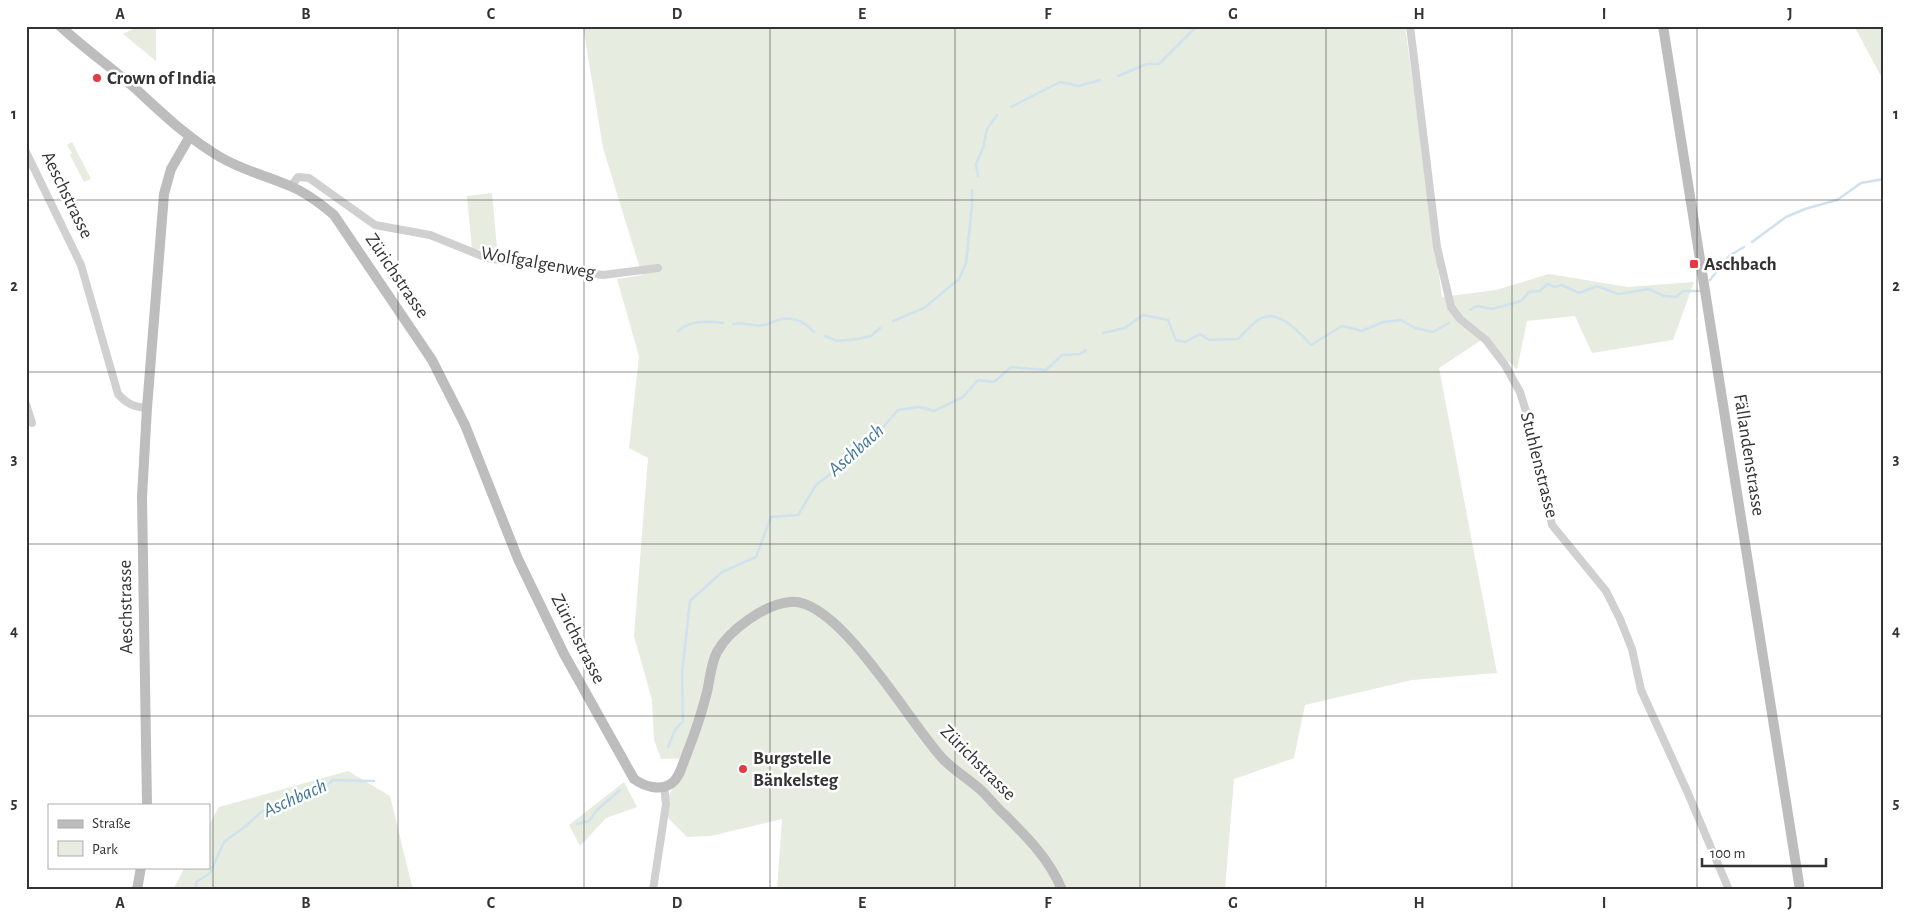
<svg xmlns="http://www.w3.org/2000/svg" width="1910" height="916" font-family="'Alegreya Sans',sans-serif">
	<rect width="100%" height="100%" fill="#fff"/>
	<!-- green -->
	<path fill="#e6ecdf" d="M138 26H156V61L123 34Z
		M583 26H1405L1442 297 1496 290 1549 274 1628 287 1694 282 1673 340 1592 353 1575 316 1527 321 1517 369 1483 339 1439 368 1497 673 1412 680 1305 705 1294 758 1234 779 1225 890H777L782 819 711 836 687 837 667 817 668 798 687 758 661 759 654 740 652 700 634 636 648 458 629 448 639 356 617 279 642 275 603 148Z
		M1854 26H1884V74L1881 76Z
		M72 142 91 179 84 182 70 155 72 153 67 145Z
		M492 193 497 248 472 250 467 196Z
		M348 771 390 796 413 890H173L185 867H209V825L219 807Z
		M624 782 637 807 606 818 580 846 569 825Z"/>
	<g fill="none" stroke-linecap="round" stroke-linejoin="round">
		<!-- stream -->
		<path stroke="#cfe2ee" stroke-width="2.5" d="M1118 76 1147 64H1159L1197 26
			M1011 107 1060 82 1079 86 1100 80
			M978 176 976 164 983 148 987 129 997 115
			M1752 242 1786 217 1805 209 1837 200 1861 183 1884 179
			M1710 280 1729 256 1744 247
			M1470 310 1477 306 1492 309 1521 301 1529 292 1540 291 1547 284 1555 287 1562 285 1579 293 1597 286 1618 294 1649 289 1664 296 1676 297 1683 291H1699
			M893 321 924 308 959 279 966 263 972 206V190
			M733 324C744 322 755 327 764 325 768 325 771 322 775 321 791 315 803 320 814 332
			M678 331C689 320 709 321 723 323
			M1103 333 1125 328 1143 315 1168 320 1176 340 1185 342 1200 334 1209 340 1238 339C1244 333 1251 325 1258 320 1278 307 1299 332 1311 345L1342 326 1362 331 1383 322 1401 320 1415 328 1433 332 1449 323
			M825 336 837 341 858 339 871 336 880 328
			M668 747 675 730 683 721 682 673 690 601 722 572 756 557 771 517 798 515 816 485 855 455 863 438 879 432 898 410 919 407 934 411 963 397 978 380 994 382 1011 367 1046 370 1062 355 1080 354 1086 350
			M577 824 589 821 597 810 620 790
			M196 890V882L210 873 224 842 247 825 261 812 306 790 325 787 333 780 374 781"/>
		<!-- street -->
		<path stroke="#d0d0d0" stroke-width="8" d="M1410 26 1437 247 1451 307 1460 319 1486 340 1505 365 1520 392 1529 421 1552 525 1606 591 1620 619 1632 649 1641 690 1687 791 1729 890
			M26 152 81 265 118 394C127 404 134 407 147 408
			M291 186 298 177 309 178 375 225 430 235 487 258 603 275 658 268
			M26 404 32 423
			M653 890 666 804 664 786"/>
		<!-- secondary -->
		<path stroke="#bdbdbd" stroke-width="10" d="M60 26C85 49 112 68 137 90 163 114 189 139 220 157 244 171 265 175 290 186 307 193 321 204 334 215L432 360 465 425 518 559 564 654 634 779C644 786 660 792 672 783 680 777 682 765 686 756 695 733 701 716 707 692 710 679 711 663 717 652 729 630 765 604 790 602 839 597 911 726 944 760 955 771 970 780 982 791 990 799 997 808 1005 815 1028 838 1050 860 1062 890
			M1663 26 1800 890
			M147 805 142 497 147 408 164 194 171 169 190 136
			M137 890 141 867"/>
	</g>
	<!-- grid -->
	<path fill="none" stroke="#333" stroke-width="1" stroke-opacity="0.55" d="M213 26V890M398 26V890M584 26V890M770 26V890M955 26V890M1140 26V890M1326 26V890M1512 26V890M1697 26V890M26 200H1884M26 372H1884M26 544H1884M26 716H1884"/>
	<!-- markers -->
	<g fill="#e63946" stroke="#fff" stroke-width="2">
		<circle cx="97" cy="78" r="5"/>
		<rect x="1689" y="259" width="10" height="10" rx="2.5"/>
		<circle cx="743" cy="769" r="5"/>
	</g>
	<g text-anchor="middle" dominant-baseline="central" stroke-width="5" stroke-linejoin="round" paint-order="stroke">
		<!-- poi labels -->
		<g font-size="19" font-weight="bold" fill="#333" stroke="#fff" text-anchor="start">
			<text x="107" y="78">Crown of India</text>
			<text x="1704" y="264">Aschbach</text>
			<text x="753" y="758">Burgstelle<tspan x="753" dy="22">Bänkelsteg</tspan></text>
		</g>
		<!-- street labels -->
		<g font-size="19" fill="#333" stroke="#fff">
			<text transform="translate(67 195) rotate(64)">Aeschstrasse</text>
			<text transform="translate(538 263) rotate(10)">Wolfgalgenweg</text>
			<text transform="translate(397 276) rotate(56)">Zürichstrasse</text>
			<text transform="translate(1749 455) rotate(81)">Fällandenstrasse</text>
			<text transform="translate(1539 465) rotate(76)">Stuhlenstrasse</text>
			<text transform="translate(126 607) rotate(-91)">Aeschstrasse</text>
			<text transform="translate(578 639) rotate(63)">Zürichstrasse</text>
			<text transform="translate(978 763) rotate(45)">Zürichstrasse</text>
		</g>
		<!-- water labels -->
		<g font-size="20" font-style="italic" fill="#3f7597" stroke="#fff">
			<text transform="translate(856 450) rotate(-42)">Aschbach</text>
			<text transform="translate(295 798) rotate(-24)">Aschbach</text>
		</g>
	</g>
	<!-- border -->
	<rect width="1910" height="916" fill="none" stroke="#ffffff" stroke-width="55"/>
	<!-- legend -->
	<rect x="48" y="804" width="162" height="65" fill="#ffffff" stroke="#adadad"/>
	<rect x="58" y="820" width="25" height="8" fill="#bdbdbd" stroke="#adadad"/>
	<text x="92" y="828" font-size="15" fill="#333333">Straße</text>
	<rect x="58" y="841" width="25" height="15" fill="#e6ecdf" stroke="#adadad"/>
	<text x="92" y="854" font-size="15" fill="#333333">Park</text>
	<!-- scale -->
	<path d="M1702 858v8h124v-8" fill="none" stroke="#333333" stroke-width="2.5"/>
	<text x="1710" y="858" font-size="15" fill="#333333" stroke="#ffffff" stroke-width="4" paint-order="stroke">100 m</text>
	<rect x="28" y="28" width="1854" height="860" fill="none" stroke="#333" stroke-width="2"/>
	<g font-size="16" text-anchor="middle" font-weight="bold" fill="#333">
		<text x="120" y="19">A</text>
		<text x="306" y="19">B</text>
		<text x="491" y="19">C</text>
		<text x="677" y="19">D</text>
		<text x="862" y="19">E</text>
		<text x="1048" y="19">F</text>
		<text x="1233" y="19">G</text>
		<text x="1419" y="19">H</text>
		<text x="1604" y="19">I</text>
		<text x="1790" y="19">J</text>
		<text x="14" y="119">1</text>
		<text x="1896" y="119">1</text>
		<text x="14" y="291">2</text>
		<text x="1896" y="291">2</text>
		<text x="14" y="464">3</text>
		<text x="1896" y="464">3</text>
		<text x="14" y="636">4</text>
		<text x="1896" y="636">4</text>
		<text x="14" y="808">5</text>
		<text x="1896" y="808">5</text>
		<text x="120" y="908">A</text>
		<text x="306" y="908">B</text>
		<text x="491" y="908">C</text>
		<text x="677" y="908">D</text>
		<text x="862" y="908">E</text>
		<text x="1048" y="908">F</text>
		<text x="1233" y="908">G</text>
		<text x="1419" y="908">H</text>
		<text x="1604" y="908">I</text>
		<text x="1790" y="908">J</text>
	</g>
</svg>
